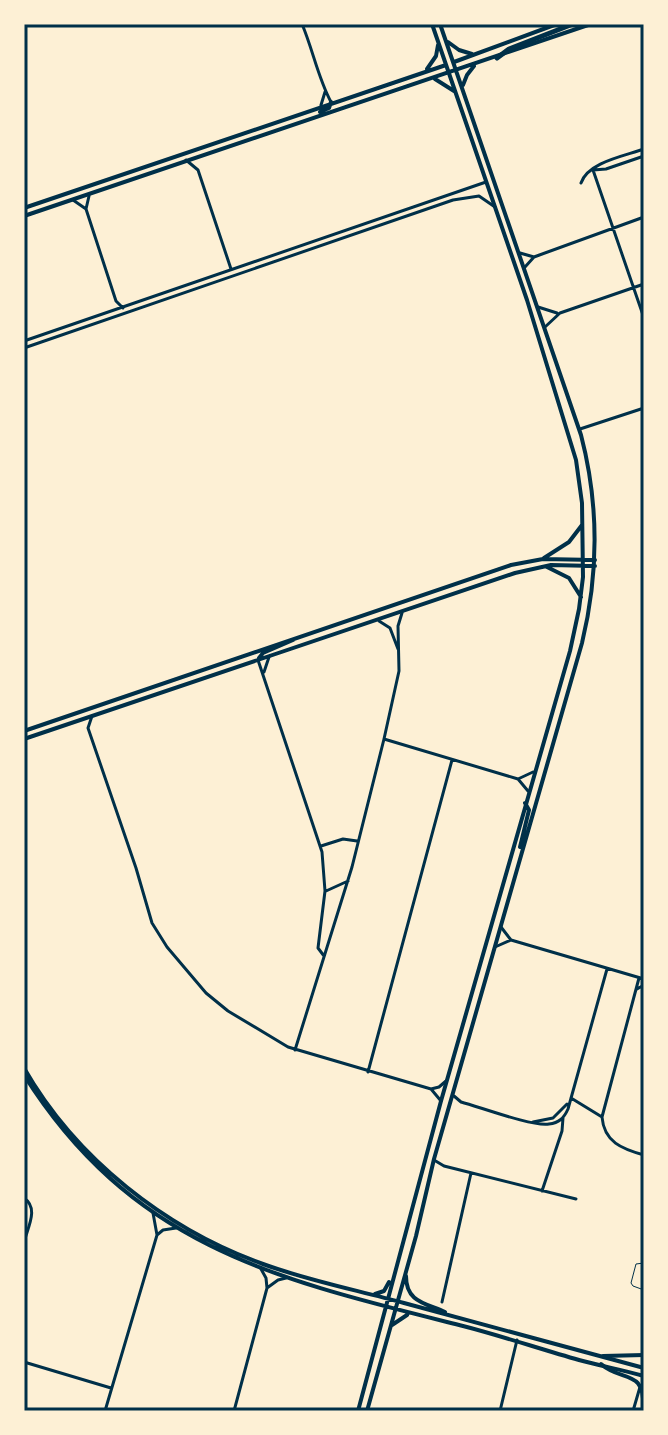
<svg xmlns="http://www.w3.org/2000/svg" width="668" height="1435" font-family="Lato,sans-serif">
	<rect width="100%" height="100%" fill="#fdf0d5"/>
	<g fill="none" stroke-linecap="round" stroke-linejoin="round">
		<!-- service -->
		<path stroke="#003049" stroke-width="1" d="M644 1263 636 1264 631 1283 633 1286 644 1290"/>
		<!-- minor -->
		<path stroke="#003049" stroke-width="3" d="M302 24C313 50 318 78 331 102
			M321 105 325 92
			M186 160 198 170 231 269
			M593 170 644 318
			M593 170 606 169 644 156
			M581 183C588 162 625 156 644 149
			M89 196 86 209 116 301 123 308
			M73 200 86 209
			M520 253 534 257
			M525 267 534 257 644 217
			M538 307 557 313
			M545 327 560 313 644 284
			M24 341 486 182
			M24 348 453 200 479 196 495 207
			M580 429 644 408
			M379 621 390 628 398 649
			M258 660 322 852 325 891 318 948 324 956
			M264 672 269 657
			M92 716 88 728 136 868 152 923 167 947 206 993 228 1011 288 1047 431 1089 439 1087 446 1081
			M384 739 518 779 528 791
			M518 779 533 772
			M321 846 343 839 357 841
			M326 891 348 881
			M501 927 511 940
			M495 947 511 940 644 979
			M639 978 602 1117C604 1142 622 1149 644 1155
			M637 989 644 985
			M295 1050 352 867 384 739 399 671 398 626 402 613
			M368 1072 452 760
			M431 1089 441 1101
			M454 1096 461 1102C480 1107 533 1127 549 1124 559 1123 564 1118 568 1109L607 969
			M571 1098 602 1117
			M533 1122 553 1118 567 1104
			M434 1160 444 1166 576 1199
			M542 1191 562 1131 563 1118
			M24 1198C39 1208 28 1227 24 1242
			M157 1235 163 1230 176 1228
			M267 1288 278 1280 286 1278
			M442 1302 471 1173
			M24 1362 111 1388
			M105 1411 157 1235 153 1213
			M234 1411 267 1288 266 1278 261 1269
			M500 1411 517 1340
			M633 1411 640 1387"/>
		<!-- secondary -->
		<path stroke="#003049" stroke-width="4" d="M448 42 459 50 472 54
			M454 62 557 24
			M427 69 436 56 438 45
			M435 79 454 91
			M463 85 467 75 474 66
			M320 112 329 108 331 102
			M24 208 446 65
			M24 216 591 24
			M544 558 569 542 582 525
			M547 567 569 578 581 597
			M259 658 263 653 293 640
			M24 731 511 565 543 559 595 560
			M24 739 515 573 551 565 595 566
			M520 847 529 810 525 803
			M24 1068C76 1159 166 1229 263 1264 309 1281 357 1290 404 1303 484 1325 564 1346 644 1368
			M24 1075C133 1248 279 1280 463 1326 502 1336 540 1349 579 1360 601 1366 623 1370 644 1376
			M406 1276C406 1302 425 1303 445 1312
			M375 1294 384 1291 389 1282
			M392 1325 407 1315
			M358 1411 441 1101 570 651 579 609 583 577 582 503 576 460 527 300 432 24
			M367 1411 416 1236 434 1159 582 643C599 573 599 504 581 435L440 24"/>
		<!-- primary -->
		<path stroke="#003049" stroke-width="4" d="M603 1356 644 1355
			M601 1364C621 1382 645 1369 643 1406"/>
		<!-- trunk -->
		<path stroke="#003049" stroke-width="5" d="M497 58 509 49 573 24"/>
	</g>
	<!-- border -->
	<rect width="668" height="1435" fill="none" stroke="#fdf0d5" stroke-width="52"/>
	<rect x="26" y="26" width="616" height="1383" fill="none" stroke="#003049" stroke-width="3"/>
</svg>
